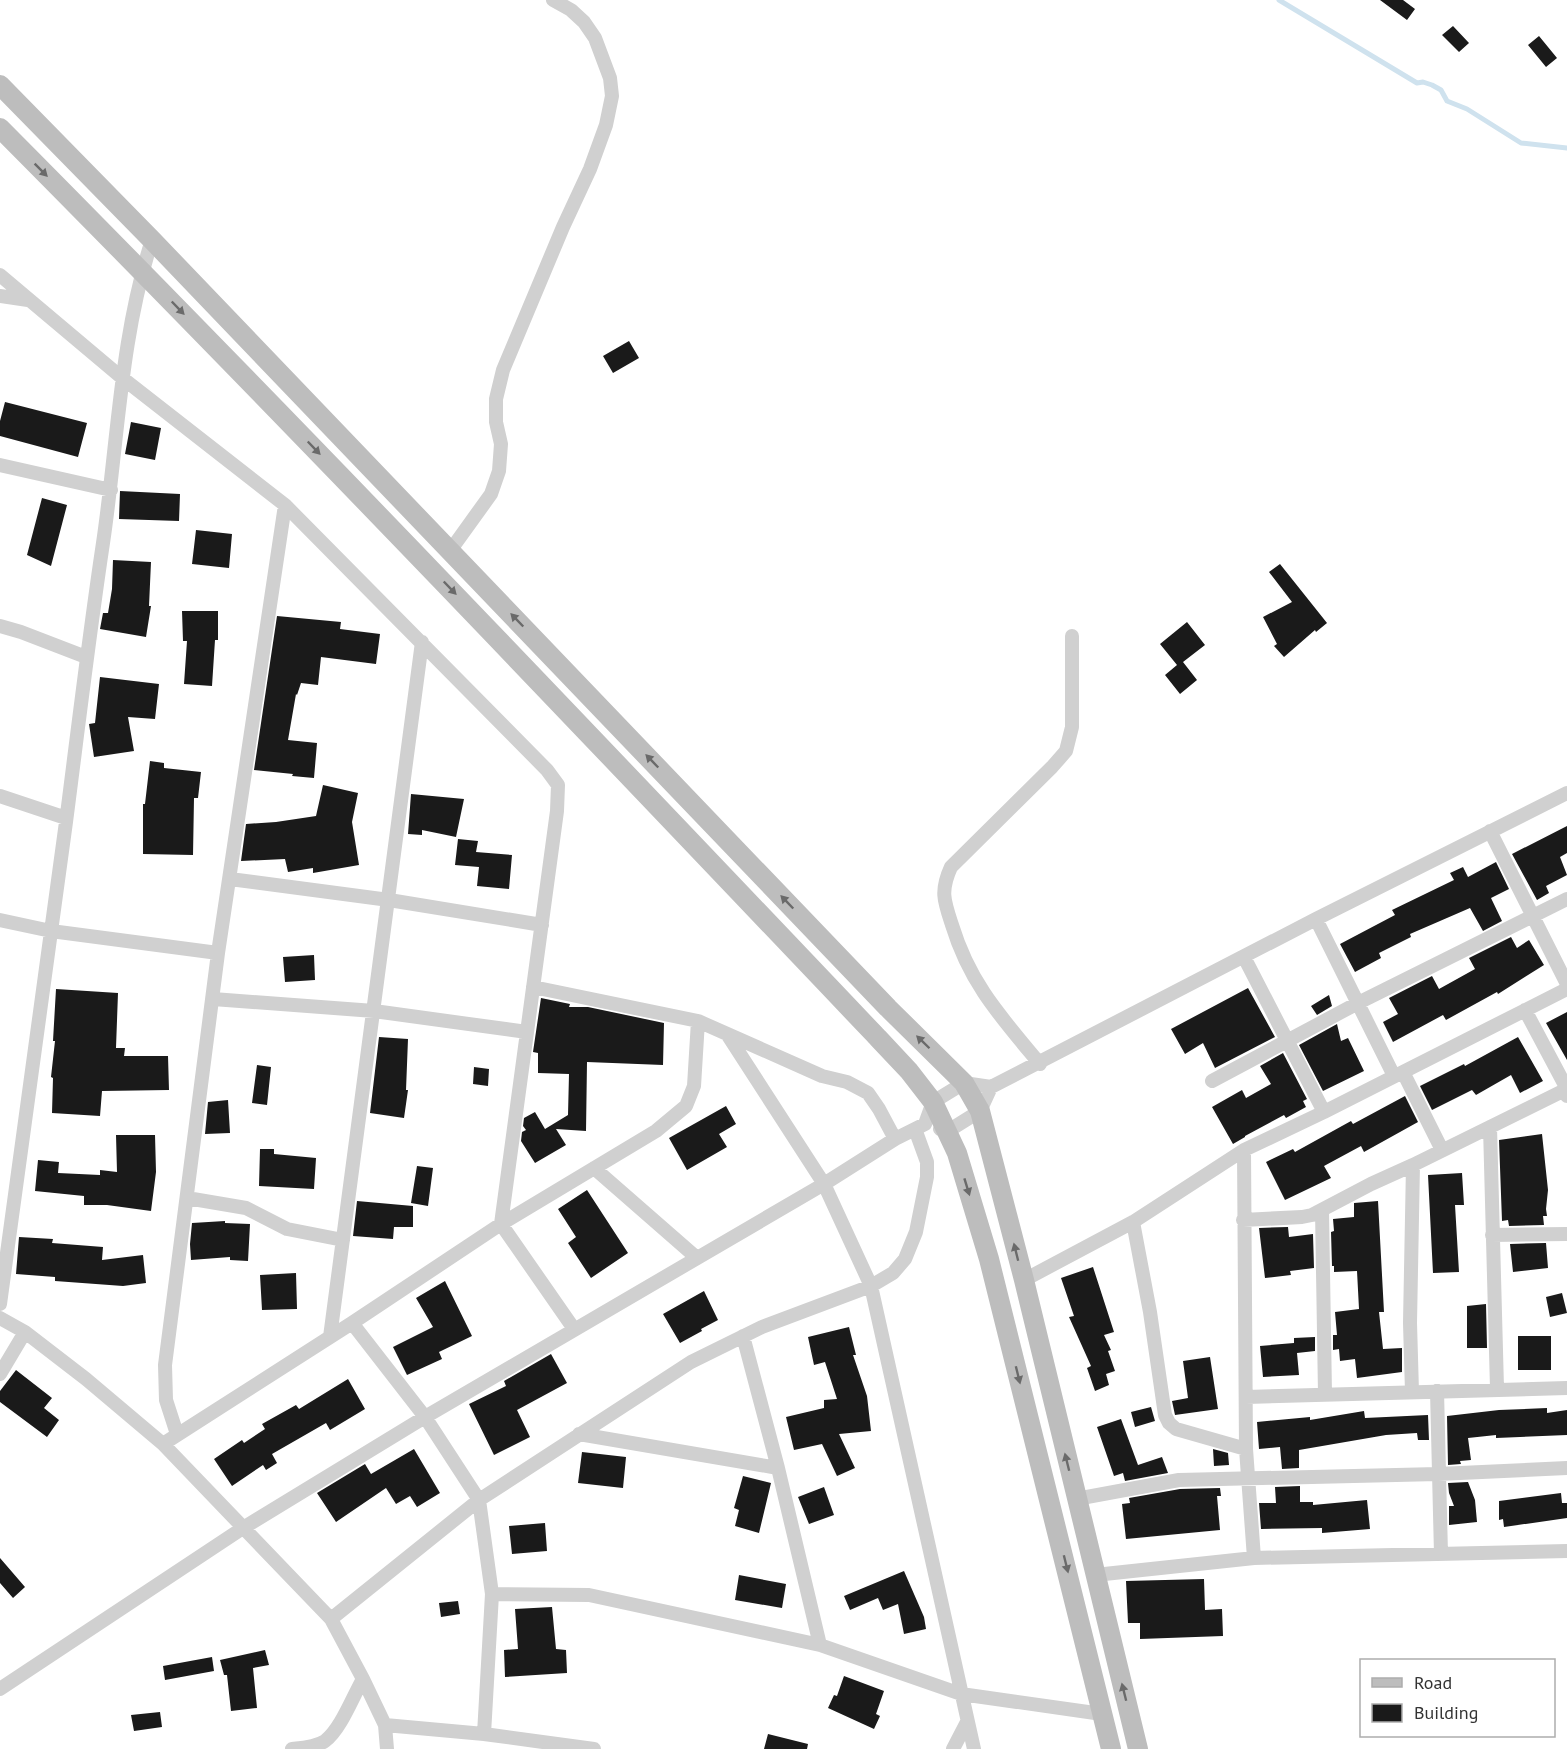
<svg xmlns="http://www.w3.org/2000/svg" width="1567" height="1749" font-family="'PT Sans',sans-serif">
	<rect width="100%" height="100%" fill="#fff"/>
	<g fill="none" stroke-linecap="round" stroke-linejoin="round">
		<!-- stream -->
		<path stroke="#cfe2ee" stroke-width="5" d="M1279 0 1417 83 1423 82 1432 85 1441 90 1447 101 1467 109 1521 143 1567 148"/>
	</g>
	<!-- building -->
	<path fill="#1a1a1a" d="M1380 0H1403L1415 9 1407 20Z
		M1453 26 1469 43 1459 52 1442 35Z
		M1539 36 1557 58 1546 67 1528 45Z
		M629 341 639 358 613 373 603 356Z
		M5 402 87 423 78 457 0 436V421Z
		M131 422 161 428 155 460 125 454Z
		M120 491 180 494 179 521 119 519Z
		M42 498 67 505 51 566 27 555Z
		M196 530 232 534 229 568 192 564Z
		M113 560 151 562 149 606H151L146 637 100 629 103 613H108L112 589Z
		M1280 564 1327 623 1316 632 1315 630 1284 657 1274 646 1277 644 1263 617 1292 602 1269 572Z
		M182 611H218V640H215L212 686 184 684 187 641H183Z
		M277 616 341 622 340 629 380 634 376 664 321 657 318 685 301 683 297 695 296 694 288 740 317 743 314 778 292 776 293 774 254 770Z
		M1187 622 1205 645 1183 662 1197 680 1180 694 1165 675 1177 665 1160 644Z
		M100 677 159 684 155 719 128 717 134 751 94 757 89 724 95 723Z
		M150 761 164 763V768L201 772 198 798H194L193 855 143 854V804H145Z
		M323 785 358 793 352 822 359 865 313 873V868L288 872 285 859 241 861 246 824 276 822 316 816Z
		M411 794 464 799 456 837 422 830V835L408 834Z
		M1567 826V853L1560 857 1567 875 1546 886 1549 893 1537 900 1512 854Z
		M458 839 478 841 476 852 512 855 509 889 477 886 479 867 455 865Z
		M1496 862 1509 889 1491 898 1502 921 1483 931 1470 908 1410 934 1411 937 1379 953 1381 958 1355 972 1340 944 1395 915 1392 910 1454 880 1450 873 1463 867 1468 877Z
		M1511 937 1517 948 1529 940 1544 965 1498 994 1497 992 1446 1020 1443 1015 1393 1042 1383 1022 1398 1014 1389 998 1432 976 1439 989 1475 969 1469 958Z
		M314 955 315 980 285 982 283 957Z
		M1248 988 1275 1037 1215 1068 1203 1043 1185 1054 1171 1029Z
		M56 989 118 993 116 1048H125L124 1056H168L169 1090 102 1091 100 1116 52 1113 53 1078 51 1077 55 1041H53Z
		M1329 995 1332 1006 1317 1015 1311 1006Z
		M541 998 570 1004 569 1007H588L664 1023 663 1065 587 1062 586 1131 556 1129 566 1145 535 1163 521 1141 522 1132 526 1130 523 1126 524 1118 535 1112 545 1129 568 1115 569 1074 538 1073V1053L533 1052Z
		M1567 1012V1060L1546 1023Z
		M1337 1024 1341 1041 1348 1038 1364 1071 1323 1091 1299 1045Z
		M379 1037 408 1039 406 1090H408L404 1118 370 1113Z
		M1518 1037 1543 1081 1520 1093 1511 1075 1476 1095 1472 1090 1432 1110 1420 1086 1464 1064 1465 1066Z
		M1283 1053 1307 1099 1303 1101 1306 1107 1286 1118 1284 1115 1245 1136V1137L1233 1144 1212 1107 1242 1090 1246 1098 1271 1084 1260 1066Z
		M257 1065 271 1067 267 1105 252 1103Z
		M474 1067 489 1069 488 1086 473 1084Z
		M1405 1096 1418 1122 1364 1152 1361 1146 1324 1166 1331 1178 1285 1200 1266 1162 1293 1149 1295 1152 1351 1121 1353 1124Z
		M228 1100 230 1133 205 1134 208 1102Z
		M726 1106 736 1124 719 1134 727 1147 687 1170 669 1138Z
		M1542 1134 1548 1190 1546 1209 1547 1216H1543L1544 1225 1509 1226 1508 1220 1502 1221 1499 1140Z
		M116 1135H155L156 1172 151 1211 107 1205H84V1196L35 1191 38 1160 59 1162 58 1173 100 1175V1170L117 1172Z
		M260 1149H274V1154L316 1158 314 1189 259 1186Z
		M417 1166 433 1168 428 1206 411 1203Z
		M1462 1173 1464 1205H1455L1459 1272 1433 1273 1428 1175Z
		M587 1190 628 1253 591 1278 568 1243 576 1237 558 1209Z
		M357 1201 413 1206V1227H394L393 1239 353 1236Z
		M1378 1201 1384 1312H1379L1383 1349 1402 1348V1372L1357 1378 1355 1359 1340 1361 1339 1349 1333 1350V1335H1337L1335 1312 1359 1309 1357 1271 1334 1272V1266H1332L1331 1232 1334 1231 1333 1219 1354 1217V1203Z
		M225 1221V1223L250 1224 248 1261 230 1260V1257L191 1260 190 1244 192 1223Z
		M1288 1227 1289 1237 1313 1234 1314 1268 1290 1271 1291 1275 1265 1278 1259 1228Z
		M19 1237 53 1239 52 1243 103 1247 102 1260 143 1255 146 1283 123 1286 55 1281V1277L16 1274Z
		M1546 1243 1548 1268 1513 1272 1510 1244Z
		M1093 1267 1114 1332 1104 1335 1111 1350 1108 1351 1115 1371 1106 1374 1109 1385 1095 1391 1087 1368 1091 1366 1069 1317 1074 1316 1061 1278Z
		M296 1273 297 1309 262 1310 260 1275Z
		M445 1281 472 1336 439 1352 442 1359 407 1375 393 1347 433 1327 416 1298Z
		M704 1291 718 1320 701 1329 702 1331 680 1343 663 1314Z
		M1562 1293 1567 1313 1550 1317 1546 1297Z
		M1486 1304 1487 1348H1467V1306Z
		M849 1327 856 1355H853L867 1396 871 1431 839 1434 855 1468 837 1476 822 1444 794 1450 786 1417 824 1408V1400L837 1399 825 1362 814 1365 808 1337Z
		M1518 1336H1551V1370H1518Z
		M1315 1337V1351L1297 1353 1299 1375 1263 1377 1260 1346 1294 1343V1338Z
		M551 1354 567 1383 517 1410 530 1437 494 1455 469 1404 506 1386 504 1381Z
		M1210 1357 1218 1409 1175 1415 1172 1401 1188 1398 1183 1361Z
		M16 1370 52 1398 44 1408 59 1420 47 1437 0 1402V1391Z
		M348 1379 365 1409 330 1430 326 1423 272 1454 277 1463 266 1470 263 1465 232 1486 214 1459 242 1440 244 1443 265 1429 262 1424 296 1405 299 1409Z
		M1151 1407 1155 1421 1135 1427 1131 1412Z
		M1547 1408V1413L1567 1410V1435L1496 1438V1435L1468 1438 1471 1460 1460 1461 1461 1464 1448 1465 1447 1416 1499 1410Z
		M1364 1411 1365 1418 1428 1415 1429 1440H1418L1417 1433 1386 1435 1299 1450V1468L1282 1469 1280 1447 1259 1449 1257 1422 1310 1417V1420Z
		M1121 1419 1138 1465 1162 1457 1168 1473 1125 1481 1123 1473 1114 1476 1097 1427Z
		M414 1449 440 1493 417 1507 410 1496 396 1504 386 1488 336 1522 317 1493 365 1464 371 1474Z
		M1213 1449 1228 1453 1229 1465 1214 1466Z
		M582 1452 626 1457 623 1488 578 1483Z
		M743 1476 771 1483 759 1533 735 1526 739 1510 734 1508Z
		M1468 1482 1475 1500 1477 1522 1449 1525V1506H1454L1449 1493 1448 1483Z
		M1300 1486V1502H1313V1505L1367 1500 1370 1529 1322 1533V1528L1261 1529 1259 1503H1276L1275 1487Z
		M824 1487 834 1515 809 1524 798 1497Z
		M1220 1488 1221 1496H1217L1220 1530 1126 1539 1122 1504 1130 1503 1129 1498 1180 1489Z
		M1561 1493 1562 1503H1567V1518L1504 1527 1503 1519 1499 1520V1501Z
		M545 1523 547 1551 512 1554 509 1526Z
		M0 1558 25 1587 13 1598 0 1583Z
		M904 1571 924 1617 926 1629 904 1634 898 1604 883 1610 878 1598 850 1610 844 1596Z
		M739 1575 786 1584 782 1608 735 1600Z
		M1204 1579 1205 1610 1222 1609 1223 1636 1140 1639V1623H1128L1126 1581Z
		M458 1601 460 1614 441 1617 439 1603Z
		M552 1607 556 1649 566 1650 567 1673 505 1677 504 1650 518 1649 515 1609Z
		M265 1650 269 1665 253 1668 257 1708 231 1711 227 1675H224L220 1660Z
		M212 1657 214 1671 165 1680 163 1666Z
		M844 1676 884 1691 876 1714 880 1716 874 1729 828 1708 834 1695 837 1696Z
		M160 1712 162 1727 134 1731 131 1715Z
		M768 1734 808 1744 807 1749H764Z"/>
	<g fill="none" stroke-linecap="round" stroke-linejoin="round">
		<!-- minor -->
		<path stroke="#d0d0d0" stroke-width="14" d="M0 275 121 377 285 505 547 770 558 785 557 811 501 1224 574 1329
			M0 296 28 300
			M0 465 111 490
			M450 551 491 494 499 471 501 444 496 422V399L503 370 563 227 590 169 606 125 612 96 610 78 595 38 584 22 571 10 553 0
			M0 626 21 632 86 657
			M0 796 66 818
			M1490 831 1567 984
			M230 879 389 900 542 925
			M1316 919 1394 1076
			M0 920 51 931 218 953
			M1244 957 1324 1112
			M533 987 698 1021 822 1076 847 1082 868 1093 879 1109 895 1139
			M213 999 374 1011 527 1032
			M1525 1010 1567 1089V1096
			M727 1034 824 1184 871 1286 974 1749
			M1040 1064C1001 1017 970 984 952 925 944 901 940 891 951 867L1052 767 1066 751 1072 727V636
			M1403 1072 1442 1150
			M1212 1081 1358 1003 1567 899
			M1490 1127 1497 1388
			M940 1129 948 1131 980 1111 991 1087
			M1244 1150 1246 1449 1254 1558
			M594 1168 697 1258
			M187 1198 246 1208 287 1229 343 1240
			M1322 1210 1325 1394
			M1243 1220 1302 1217 1312 1215 1371 1184 1413 1165
			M1133 1222 1150 1312 1165 1415 1169 1423 1176 1429 1246 1449
			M1492 1235 1567 1234
			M1024 1280 1133 1222 1244 1150 1324 1112 1567 989
			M0 1304C22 1144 44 983 66 822 78 729 89 636 103 543 118 442 120 338 152 240
			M0 1318 25 1332 86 1379 163 1444 331 1619 363 1679 385 1725 387 1749
			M352 1323 425 1417 479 1500 492 1594 484 1734
			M743 1336 778 1468 820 1645
			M330 1337 422 642
			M0 1374 25 1332
			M1437 1391 1441 1554
			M1412 1392 1410 1323 1413 1165 1567 1089
			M1246 1397 1567 1388
			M177 1434 166 1400 165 1365 218 953 285 505
			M579 1434 778 1468
			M163 1444 352 1323 501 1224 656 1131 686 1106 694 1086 698 1021
			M1076 1499 1179 1480 1438 1474 1567 1468
			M1095 1575 1254 1558 1567 1551
			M492 1594 589 1595 820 1645 961 1694 1102 1714
			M331 1619 479 1500 691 1362 762 1327 871 1286 893 1273 905 1259 916 1232 927 1177V1162L915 1129
			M0 1689 243 1528 425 1417 824 1184 895 1139 925 1124 933 1102 964 1083 991 1087 1316 919 1567 793
			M385 1725 484 1734 594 1749
			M292 1749C302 1748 316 1747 325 1741 341 1729 353 1696 363 1679
			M953 1749 967 1722"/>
		<!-- secondary -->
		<path stroke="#bdbdbd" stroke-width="20" d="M0 85 152 240 888 1008 964 1083 980 1111 1024 1280 1138 1749
			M0 128C297 427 587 732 878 1038L909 1071 933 1102 957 1153 989 1259 1111 1749"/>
	</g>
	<!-- one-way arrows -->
	<defs><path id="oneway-solid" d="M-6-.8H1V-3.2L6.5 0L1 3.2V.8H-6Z" transform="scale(1.5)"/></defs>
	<g fill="#6a6a6a">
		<use href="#oneway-solid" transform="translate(41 170) rotate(45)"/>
		<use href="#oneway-solid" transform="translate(178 308) rotate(46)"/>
		<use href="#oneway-solid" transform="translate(314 448) rotate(46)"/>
		<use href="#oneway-solid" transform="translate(450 588) rotate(46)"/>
		<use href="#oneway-solid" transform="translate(517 620) rotate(-134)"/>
		<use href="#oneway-solid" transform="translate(652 761) rotate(-134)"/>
		<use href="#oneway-solid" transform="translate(787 902) rotate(-134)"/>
		<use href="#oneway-solid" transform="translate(923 1042) rotate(-136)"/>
		<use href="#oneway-solid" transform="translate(967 1187) rotate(73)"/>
		<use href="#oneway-solid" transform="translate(1016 1252) rotate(-104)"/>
		<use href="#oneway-solid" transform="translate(1018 1375) rotate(76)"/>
		<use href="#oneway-solid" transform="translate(1067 1462) rotate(-104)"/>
		<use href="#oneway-solid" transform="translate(1066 1564) rotate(76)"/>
		<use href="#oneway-solid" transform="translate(1124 1692) rotate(-104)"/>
	</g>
	<!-- legend -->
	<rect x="1360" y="1659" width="195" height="78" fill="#ffffff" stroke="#adadad" stroke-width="1.5"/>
	<rect x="1372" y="1678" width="30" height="9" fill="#bdbdbd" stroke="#adadad" stroke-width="1.5"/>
	<text x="1414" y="1689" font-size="18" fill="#333333">Road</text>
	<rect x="1372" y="1704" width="30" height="18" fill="#1a1a1a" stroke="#adadad" stroke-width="1.5"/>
	<text x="1414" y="1719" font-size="18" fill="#333333">Building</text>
</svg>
